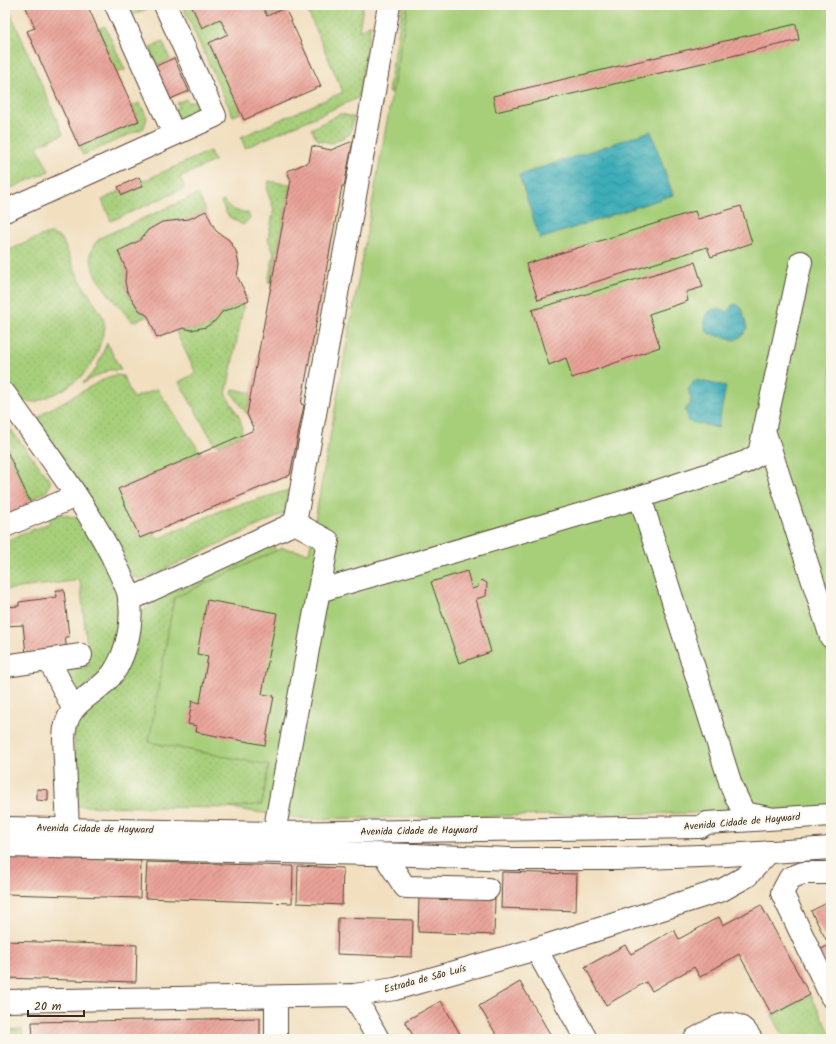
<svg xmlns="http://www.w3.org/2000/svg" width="836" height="1044" font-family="Kalam,sans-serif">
	<defs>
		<pattern id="grass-dots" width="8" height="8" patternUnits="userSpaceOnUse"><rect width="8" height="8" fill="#a7cf7a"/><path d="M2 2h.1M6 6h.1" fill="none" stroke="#91b269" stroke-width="1.8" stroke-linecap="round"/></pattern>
		<pattern id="park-crowns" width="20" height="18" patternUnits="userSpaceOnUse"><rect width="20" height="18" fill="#a7cf7a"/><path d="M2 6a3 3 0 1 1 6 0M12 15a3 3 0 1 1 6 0" fill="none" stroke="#91b269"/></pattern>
		<pattern id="water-waves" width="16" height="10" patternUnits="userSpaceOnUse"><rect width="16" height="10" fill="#3cadb8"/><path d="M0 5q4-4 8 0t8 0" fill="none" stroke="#348d95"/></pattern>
		<pattern id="building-hatch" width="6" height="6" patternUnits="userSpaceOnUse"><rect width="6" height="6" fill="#e9a298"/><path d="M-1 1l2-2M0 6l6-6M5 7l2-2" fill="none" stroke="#be847b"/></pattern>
	</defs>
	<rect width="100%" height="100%" fill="#fbf7ec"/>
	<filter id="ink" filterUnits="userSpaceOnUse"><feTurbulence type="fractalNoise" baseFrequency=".025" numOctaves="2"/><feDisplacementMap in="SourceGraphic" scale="8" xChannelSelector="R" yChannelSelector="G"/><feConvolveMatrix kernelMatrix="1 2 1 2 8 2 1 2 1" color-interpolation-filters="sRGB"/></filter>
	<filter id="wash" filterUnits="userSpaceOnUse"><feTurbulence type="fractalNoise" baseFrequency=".012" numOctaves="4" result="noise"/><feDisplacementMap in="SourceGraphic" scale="16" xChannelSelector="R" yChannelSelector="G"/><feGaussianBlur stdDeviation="0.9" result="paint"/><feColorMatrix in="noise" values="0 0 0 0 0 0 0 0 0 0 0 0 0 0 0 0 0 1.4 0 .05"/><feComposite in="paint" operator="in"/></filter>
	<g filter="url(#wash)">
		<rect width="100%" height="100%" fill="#f1dfc0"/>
		<!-- grass -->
		<path fill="url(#grass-dots)" stroke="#717c4c" d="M5 5H7L63 134 37 146 49 171 5 191Z
			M125 5H146L147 9 130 16Z
			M182 5H191L202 28 220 19 228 34 209 43 241 113 233 116Z
			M262 5H283L285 8 267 16Z
			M305 5H363L359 31 371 24 358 98 245 148 241 137 343 92Z
			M403 5H408L392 92H388Z
			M105 26 125 70 117 73 98 29Z
			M163 42 170 60 157 65 150 48Z
			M186 99 188 103 195 100 197 108 194 115 181 119 177 116 172 110 179 107 177 103Z
			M140 103 147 118 144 128 83 155 79 147 139 121 132 106Z
			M340 114 354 117 350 134 332 143 318 140 311 129Z
			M210 151 214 161 180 177 185 188 111 221 102 200 120 191 123 195 142 186 141 182Z
			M269 181 290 185 271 283 268 282 274 253 268 239 274 209 267 191Z
			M198 194 206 211 189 219 162 222 148 230 139 241 118 251 126 269V287L129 296 139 310 148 316 133 322C116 303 68 256 104 236Z
			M224 201 233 210 248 213 250 218 243 225 228 216 221 202Z
			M52 234 62 239 79 279 103 317 105 328 95 359 82 376 63 390 36 402 22 401 5 379V252L43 235Z
			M244 303 226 395C232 406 247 423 240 436L219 445 214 443 179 382 196 373 176 332C186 327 196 331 207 326 214 323 217 316 223 312 229 308 237 306 244 303Z
			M107 343 121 370H109L83 383 96 369Z
			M115 375 123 376 133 398 157 389 201 453 119 489 140 538 153 532 158 539 222 510 289 490 285 513 146 578H136L130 574 38 422 40 416 45 412 108 377Z
			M233 389 251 393 247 414 232 393Z
			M7 425 50 480V484L47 491 30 500 5 447V426Z
			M61 514 79 519 106 563 116 594 121 629 112 664 75 695 68 670 89 666 80 580 5 590V541L50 523 48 517Z
			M273 545 276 551 174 598 149 742 269 765 262 804 228 808 76 806 74 721 144 611 160 597Z
			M810 995 831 1034V1039H785L772 1015Z"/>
		<!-- park -->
		<path fill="url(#park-crowns)" stroke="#717c4c" d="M22 1029 23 1039H5V1030Z"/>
		<!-- garden -->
		<path fill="#a7cf7a" stroke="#717c4c" d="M408 5H831V808L693 813 307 819 228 808 262 804 269 765 149 742 174 598 282 548 309 553Z"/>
		<!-- water -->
		<path fill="url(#water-waves)" stroke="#3c6c6b" d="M651 131 673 195 540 239 519 175Z
			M736 304 742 308 747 328 743 335 735 340 708 333C702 326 704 310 715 309 719 309 724 311 728 312L732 305Z
			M695 380 726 386 718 428 687 421 688 417 685 410 690 404 691 398 688 390Z"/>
		<g id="blocks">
			<!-- building -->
			<path fill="url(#building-hatch)" d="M25 5H98L89 9 139 121 79 147 27 31 35 28Z
				M191 5H262L267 16 285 8 321 86 244 120 209 43 228 34 220 19 202 28Z
				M796 24 799 40 496 112 493 96Z
				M174 58 189 91 168 100 154 67Z
				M353 141 344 186H342L301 404 304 405 290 475 140 538 118 489 254 430 247 414 290 185 291 181 287 171 309 162 312 146 331 150Z
				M139 177 143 186 122 195 118 187Z
				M741 206 752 243 711 257 707 247 538 300 526 264 695 211 698 219Z
				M206 211 216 231 229 240 236 251 239 265 237 276 249 300 222 312 215 321 206 327 191 330 183 328 157 338 148 316 139 310 127 291 125 282 126 269 118 251 139 241 148 230 162 222 189 219Z
				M695 262 703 287 686 292 688 301 649 314 660 347 572 378 566 358 549 365 532 310Z
				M5 447 33 508 5 520Z
				M467 571 472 589 478 587V584L482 580 487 583 486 596 476 599 491 652 459 663 431 582Z
				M56 590H64L69 637H65L67 650 26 654 23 625 5 626V607L19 606V602L57 597Z
				M207 600 277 613 262 694 274 696 265 745 196 732 197 726 188 724 192 701 200 703 208 656 197 654Z
				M37 789 48 790V801L37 800Z
				M5 857 141 861 140 898 5 894Z
				M147 862 293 866 292 903 145 898Z
				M298 866 343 868 342 905 297 903Z
				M502 872 577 874 576 911 501 908Z
				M419 896 495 898 494 935 418 932Z
				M831 901V974L818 951 829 945 811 911Z
				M761 905 810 995 772 1015 739 954 700 977 694 967 652 991 646 982 606 1005 585 967 625 945 631 954 674 930 679 939 719 917 723 925Z
				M338 918 413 920 412 957 337 954Z
				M5 941 137 945 136 982 5 978Z
				M520 982 546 1027 553 1039H499L479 1006Z
				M441 1001 463 1039H415L405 1021Z
				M260 1018V1039H33L32 1022Z"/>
		</g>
	</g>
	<g filter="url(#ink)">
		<use href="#blocks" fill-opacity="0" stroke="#564536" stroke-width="1"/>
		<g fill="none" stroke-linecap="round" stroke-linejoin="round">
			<defs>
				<path id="minor" d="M116 5 174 134
					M5 211 215 116 165 5
					M5 394C42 447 83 499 112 556 117 568 124 580 128 592 134 614 129 643 119 663 104 697 65 695 64 738L68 829
					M764 430 831 637
					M5 526 76 496
					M319 591 640 497
					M129 600 295 523 372 103 389 5
					M49 660 73 708
					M5 666 81 655
					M769 818 744 813 732 788 640 497 746 462 759 454 801 262
					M274 833 328 541 295 523
					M384 855 405 887 488 889
					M831 873H803L790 878 782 893 831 996
					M536 949 586 1039
					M354 995 378 1039
					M5 1001 354 995 395 989 536 949 722 890 747 876 769 852
					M276 1039V997
					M695 1039C715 1028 736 1012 751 1039"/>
				<path id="major" d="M5 828 274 833 700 827 707 823 831 815
					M5 846 414 855 510 859H616L727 855 831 848"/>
			</defs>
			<!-- minor casing -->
			<use href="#minor" stroke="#564536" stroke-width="24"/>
			<!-- major casing -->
			<use href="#major" stroke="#564536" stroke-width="24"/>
			<!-- minor -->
			<use href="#minor" stroke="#fff" stroke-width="22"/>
			<!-- major -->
			<use href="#major" stroke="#fff" stroke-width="22"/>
		</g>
	</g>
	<g text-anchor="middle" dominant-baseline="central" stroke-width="3.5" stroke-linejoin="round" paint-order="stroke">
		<!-- street labels -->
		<g font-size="10" fill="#3b2a1e" stroke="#fbf7ec">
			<text transform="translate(742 822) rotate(-5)">Avenida Cidade de Hayward</text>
			<text transform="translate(95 829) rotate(1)">Avenida Cidade de Hayward</text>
			<text transform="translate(419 831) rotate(-1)">Avenida Cidade de Hayward</text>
			<text transform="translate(425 979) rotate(-15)">Estrada de São Luís</text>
		</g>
	</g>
	<!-- margin -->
	<rect width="836" height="1044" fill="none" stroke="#fbf7ec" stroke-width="20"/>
	<!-- scale -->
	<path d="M28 1010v6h56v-6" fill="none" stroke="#3b2a1e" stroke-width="2"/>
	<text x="34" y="1010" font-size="12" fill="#3b2a1e" stroke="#fbf7ec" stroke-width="3" paint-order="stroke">20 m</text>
</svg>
